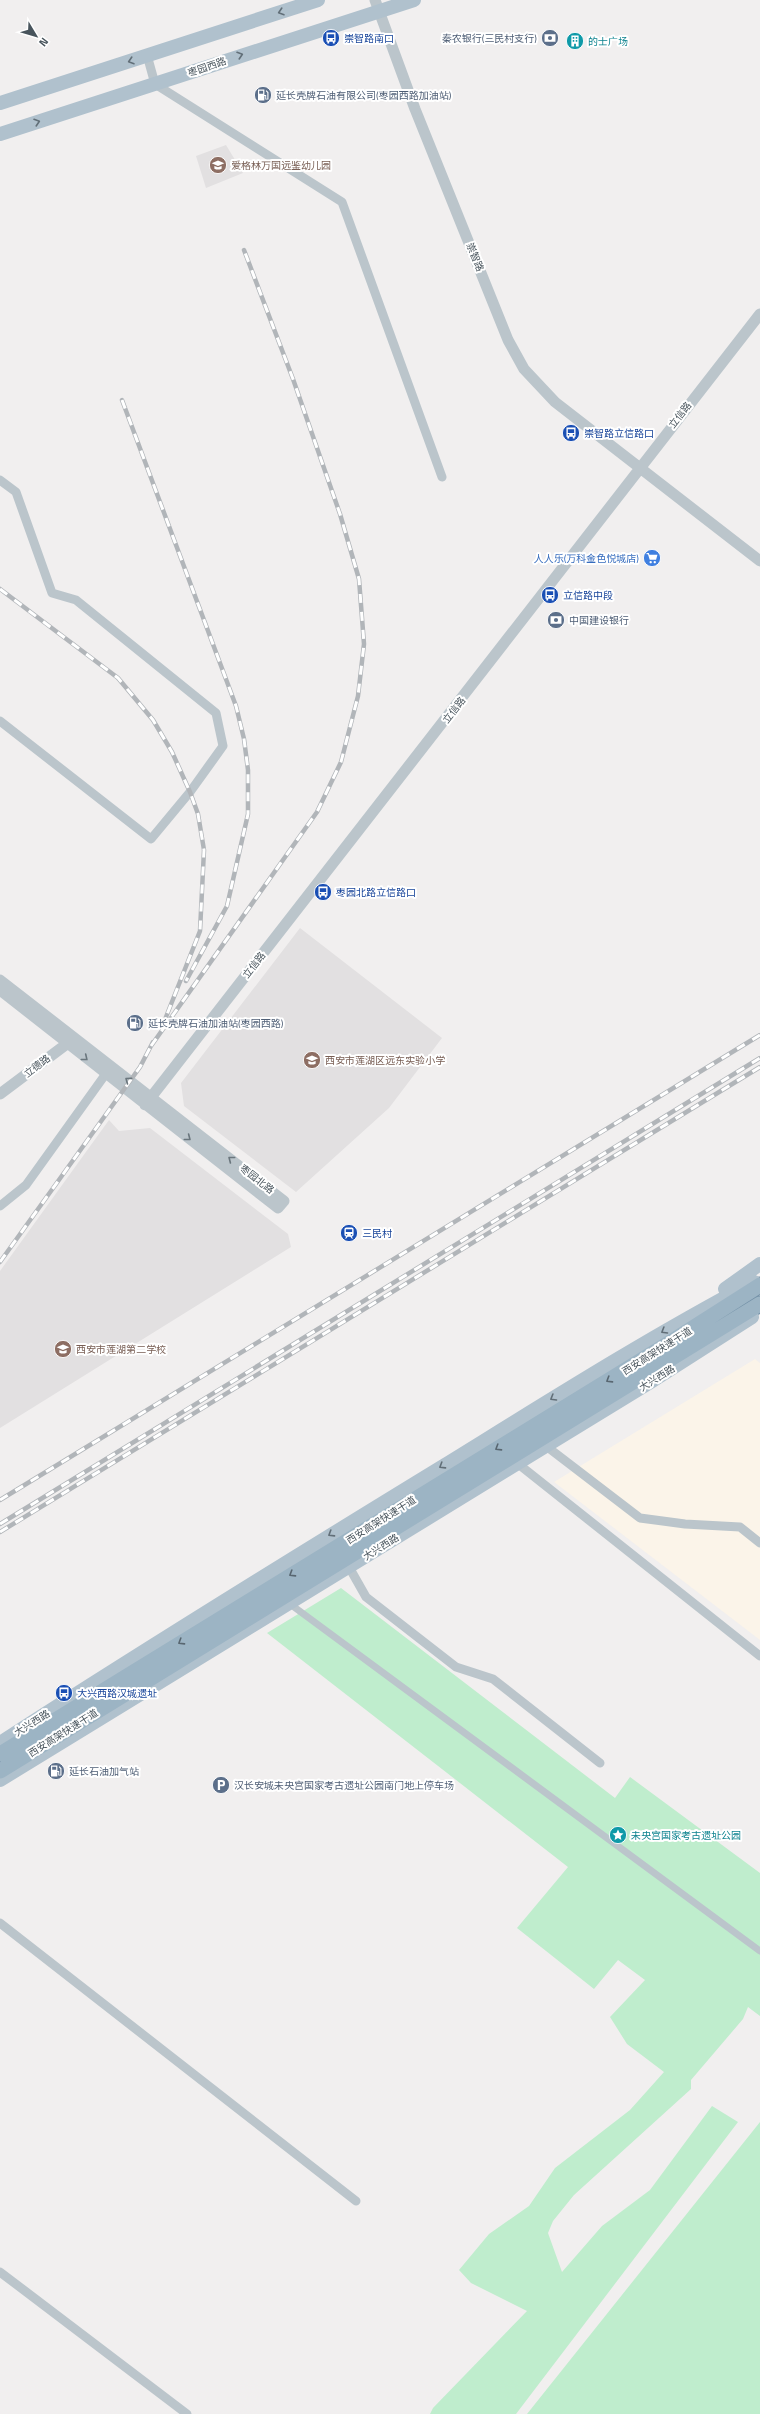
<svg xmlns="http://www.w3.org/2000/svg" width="760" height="2414" font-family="'Titillium Web','Noto Sans SC',sans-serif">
	<rect width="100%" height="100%" fill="#f1efef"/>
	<!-- commercial -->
	<path fill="#fbf4e9" d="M755 1359 760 1363V1640L554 1482Z"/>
	<!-- education -->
	<path fill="#e2e0e1" d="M226 145 243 173 206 188 196 156Z
		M300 928 442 1038 389 1108 296 1192 184 1106 181 1083Z
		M109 1120 119 1131 150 1128 288 1234 291 1247 0 1428V1271Z"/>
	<!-- green -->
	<path fill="#bfedcd" d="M341 1588 615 1798 630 1777 760 1873V2016L748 2007 743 2019 691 2080V2089L574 2195 553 2221 548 2233 562 2272 602 2226 650 2190 712 2106 738 2122 516 2414H430L433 2408 527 2311 471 2283 459 2270 489 2234 529 2206 555 2168 630 2110 664 2072 627 2044 610 2017 645 1980 618 1960 594 1989 517 1928 568 1867 267 1633Z
		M760 2122V2414H527Z"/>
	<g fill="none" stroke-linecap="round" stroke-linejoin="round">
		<defs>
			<path id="trunk" d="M0 1754 666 1345 760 1285
				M0 1771 760 1304"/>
		</defs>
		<!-- trunk casing -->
		<use href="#trunk" stroke="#7491a7" stroke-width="17"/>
		<!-- pedestrian -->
		<path stroke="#bbc5cb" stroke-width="7" d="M290 1604 760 1951"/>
		<!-- minor -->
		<path stroke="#bbc5cb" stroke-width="9" d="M147 55 155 84 342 202 442 477
			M0 480 16 492 52 593 76 600 216 713 223 746 190 792 151 839 0 721
			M0 1206 26 1185 110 1068
			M546 1446 640 1518 685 1524 740 1527 760 1543
			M517 1463 760 1656
			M349 1567 366 1597 456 1667 493 1679 600 1763
			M0 1923 356 2201
			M0 2272 187 2414"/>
		<!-- tertiary -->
		<path stroke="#bbc5cb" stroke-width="11" d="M375 0 415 109 508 340 524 369 555 402 760 561
			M0 980 284 1201 278 1208 0 990
			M0 1094 72 1040
			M145 1105 760 314"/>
		<!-- primary -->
		<path stroke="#b0c1cd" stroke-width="14" d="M0 103 318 0
			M0 134 414 0
			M725 1289 760 1264
			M0 1743C147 1648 296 1556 445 1465 547 1402 648 1338 754 1282
			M0 1780 652 1381 752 1317"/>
		<!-- trunk -->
		<use href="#trunk" stroke="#9cb4c4" stroke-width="15"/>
		<defs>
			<path id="rail" d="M122 400 236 706 244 739 248 770V814L227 906 186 981
				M0 589 118 678 153 720 172 752 190 792 198 814 204 850 200 931 166 1017
				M151 1046 317 812 341 762 358 696 364 644 359 579 340 514 293 379 244 250
				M0 1262 140 1067 153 1042
				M0 1500 760 1035
				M0 1524 760 1058
				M0 1532 760 1067"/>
		</defs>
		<!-- rail casing -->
		<use href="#rail" stroke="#b1b5b9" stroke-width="4.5"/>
		<!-- rail -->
		<use href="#rail" stroke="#fff" stroke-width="3" stroke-dasharray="9" stroke-linecap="butt"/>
	</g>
	<!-- one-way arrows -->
	<defs><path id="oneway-chevron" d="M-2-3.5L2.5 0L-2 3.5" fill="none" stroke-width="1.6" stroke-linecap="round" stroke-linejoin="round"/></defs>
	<g stroke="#626f78">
		<use href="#oneway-chevron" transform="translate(281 12) rotate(162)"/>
		<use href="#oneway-chevron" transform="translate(240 55) rotate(-18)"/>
		<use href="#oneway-chevron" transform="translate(131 61) rotate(162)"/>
		<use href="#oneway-chevron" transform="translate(37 122) rotate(-18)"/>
		<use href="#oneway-chevron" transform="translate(664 1331) rotate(149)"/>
		<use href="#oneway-chevron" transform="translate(553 1398) rotate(149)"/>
		<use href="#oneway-chevron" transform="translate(442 1466) rotate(148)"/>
		<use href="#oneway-chevron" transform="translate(331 1534) rotate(148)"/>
	</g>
	<g stroke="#6a767d">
		<use href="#oneway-chevron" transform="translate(85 1058) rotate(39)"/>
		<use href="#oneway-chevron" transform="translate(128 1080) rotate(-143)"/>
		<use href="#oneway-chevron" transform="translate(188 1138) rotate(38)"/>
		<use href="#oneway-chevron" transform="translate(231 1159) rotate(-142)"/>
	</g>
	<g stroke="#596771">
		<use href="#oneway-chevron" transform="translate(609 1380) rotate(148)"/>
		<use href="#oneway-chevron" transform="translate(498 1448) rotate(148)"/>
		<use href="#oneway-chevron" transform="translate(292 1574) rotate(148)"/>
		<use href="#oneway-chevron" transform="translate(181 1642) rotate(148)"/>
	</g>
	<!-- icons -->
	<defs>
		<symbol id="bus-disc" viewBox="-11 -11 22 22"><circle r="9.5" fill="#1a4fb4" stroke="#fff"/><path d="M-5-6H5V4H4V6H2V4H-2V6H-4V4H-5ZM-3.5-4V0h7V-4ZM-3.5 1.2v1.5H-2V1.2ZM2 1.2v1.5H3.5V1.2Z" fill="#fff"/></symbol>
		<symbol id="bank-disc" viewBox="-11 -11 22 22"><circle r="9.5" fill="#5c6f8a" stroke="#fff"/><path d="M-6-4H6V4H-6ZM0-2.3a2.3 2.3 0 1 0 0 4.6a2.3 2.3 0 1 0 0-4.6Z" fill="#fff"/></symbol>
		<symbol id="building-disc" viewBox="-11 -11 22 22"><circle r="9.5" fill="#0f9aa8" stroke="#fff"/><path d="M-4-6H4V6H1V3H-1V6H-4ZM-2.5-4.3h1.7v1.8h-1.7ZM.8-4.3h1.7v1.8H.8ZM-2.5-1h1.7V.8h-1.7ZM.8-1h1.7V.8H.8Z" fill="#fff"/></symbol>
		<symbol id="fuel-disc" viewBox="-11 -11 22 22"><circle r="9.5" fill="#5c6f8a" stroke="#fff"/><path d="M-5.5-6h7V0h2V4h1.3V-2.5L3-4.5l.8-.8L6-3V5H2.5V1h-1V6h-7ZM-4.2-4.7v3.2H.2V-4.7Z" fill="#fff"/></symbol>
		<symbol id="school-disc" viewBox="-11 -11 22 22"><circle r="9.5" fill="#8d6e63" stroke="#fff"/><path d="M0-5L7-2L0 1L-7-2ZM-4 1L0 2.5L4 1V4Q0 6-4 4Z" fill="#fff"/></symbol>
		<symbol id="supermarket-disc" viewBox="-11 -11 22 22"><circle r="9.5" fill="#3f7fe0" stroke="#fff"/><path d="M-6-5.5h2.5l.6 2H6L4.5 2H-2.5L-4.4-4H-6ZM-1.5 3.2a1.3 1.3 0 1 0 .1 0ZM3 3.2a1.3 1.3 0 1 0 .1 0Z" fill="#fff"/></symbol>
		<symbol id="station-disc" viewBox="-11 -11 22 22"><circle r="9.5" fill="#1a4fb4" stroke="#fff"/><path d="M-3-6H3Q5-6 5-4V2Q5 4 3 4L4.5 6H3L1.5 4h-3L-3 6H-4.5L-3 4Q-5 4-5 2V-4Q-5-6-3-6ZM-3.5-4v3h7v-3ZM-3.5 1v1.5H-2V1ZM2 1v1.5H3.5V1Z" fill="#fff"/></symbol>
		<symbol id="parking-disc" viewBox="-11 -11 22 22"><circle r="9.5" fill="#5c6f8a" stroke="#fff"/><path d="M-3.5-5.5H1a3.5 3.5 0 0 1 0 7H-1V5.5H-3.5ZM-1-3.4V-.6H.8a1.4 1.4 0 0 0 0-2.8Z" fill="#fff"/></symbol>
		<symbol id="sight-disc" viewBox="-11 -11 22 22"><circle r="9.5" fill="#0f9aa8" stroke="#fff"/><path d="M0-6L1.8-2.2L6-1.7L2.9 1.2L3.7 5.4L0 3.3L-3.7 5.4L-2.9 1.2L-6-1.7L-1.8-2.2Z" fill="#fff"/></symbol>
	</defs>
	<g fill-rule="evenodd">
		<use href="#bus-disc" x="321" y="28" width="20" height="20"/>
		<use href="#bank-disc" x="540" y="28" width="20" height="20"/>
		<use href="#building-disc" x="565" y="31" width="20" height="20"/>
		<use href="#fuel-disc" x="253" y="85" width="20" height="20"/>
		<use href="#school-disc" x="208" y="155" width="20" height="20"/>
		<use href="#bus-disc" x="561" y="423" width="20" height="20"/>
		<use href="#supermarket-disc" x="642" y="548" width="20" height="20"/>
		<use href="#bus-disc" x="540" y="585" width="20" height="20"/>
		<use href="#bank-disc" x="546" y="610" width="20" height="20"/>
		<use href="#bus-disc" x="313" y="882" width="20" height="20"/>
		<use href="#fuel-disc" x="125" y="1013" width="20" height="20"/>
		<use href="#school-disc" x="302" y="1050" width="20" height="20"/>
		<use href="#station-disc" x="339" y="1223" width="20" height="20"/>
		<use href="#school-disc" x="53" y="1339" width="20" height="20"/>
		<use href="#bus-disc" x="54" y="1683" width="20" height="20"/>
		<use href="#fuel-disc" x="46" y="1761" width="20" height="20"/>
		<use href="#parking-disc" x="211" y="1775" width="20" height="20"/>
		<use href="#sight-disc" x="608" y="1825" width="20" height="20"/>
	</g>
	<g text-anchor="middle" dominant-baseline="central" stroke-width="4" stroke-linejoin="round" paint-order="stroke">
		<!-- transit labels -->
		<g font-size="10" fill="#164399" stroke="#fff" text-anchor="start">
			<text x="344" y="38">崇智路南口</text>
			<text x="584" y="433">崇智路立信路口</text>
			<text x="563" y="595">立信路中段</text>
			<text x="336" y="892">枣园北路立信路口</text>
			<text x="362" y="1233">三民村</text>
			<text x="77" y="1693">大兴西路汉城遗址</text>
		</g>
		<!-- service labels -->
		<g font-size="10" fill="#4e5e75" stroke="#fff" text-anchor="start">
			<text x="537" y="38" text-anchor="end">秦农银行(三民村支行)</text>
			<text x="276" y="95">延长壳牌石油有限公司(枣园西路加油站)</text>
			<text x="569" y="620">中国建设银行</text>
			<text x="148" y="1023">延长壳牌石油加油站(枣园西路)</text>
			<text x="69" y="1771">延长石油加气站</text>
			<text x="234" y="1785">汉长安城未央宫国家考古遗址公园南门地上停车场</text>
		</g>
		<!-- culture labels -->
		<g font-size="10" fill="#0d838f" stroke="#fff" text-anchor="start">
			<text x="588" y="41">的士广场</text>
			<text x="631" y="1835">未央宫国家考古遗址公园</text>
		</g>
		<!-- street labels -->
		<g font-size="10" fill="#48545c" stroke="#fff">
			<text transform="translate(207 67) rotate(-19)">枣园西路</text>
			<text transform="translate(475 257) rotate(68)">崇智路</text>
			<text transform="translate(680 415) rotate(-52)">立信路</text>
			<text transform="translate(454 710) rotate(-52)">立信路</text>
			<text transform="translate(254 965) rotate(-52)">立信路</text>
			<text transform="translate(37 1066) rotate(-37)">立德路</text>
			<text transform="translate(257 1179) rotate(38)">枣园北路</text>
			<text transform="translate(657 1351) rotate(-32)">西安高架快速干道</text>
			<text transform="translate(657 1378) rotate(-32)">大兴西路</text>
			<text transform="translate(381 1520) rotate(-32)">西安高架快速干道</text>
			<text transform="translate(381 1547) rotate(-32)">大兴西路</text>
			<text transform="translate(32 1723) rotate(-32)">大兴西路</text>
			<text transform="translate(63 1733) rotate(-32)">西安高架快速干道</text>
		</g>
		<!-- education labels -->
		<g font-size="10" fill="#785e54" stroke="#fff" text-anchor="start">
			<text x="231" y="165">爱格林万国远鉴幼儿园</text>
			<text x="325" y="1060">西安市莲湖区远东实验小学</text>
			<text x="76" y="1349">西安市莲湖第二学校</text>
		</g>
		<!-- shop labels -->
		<g font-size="10" fill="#366cbe" stroke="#fff" text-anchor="end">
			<text x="639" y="558">人人乐(万科金色悦城店)</text>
		</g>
	</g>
	<!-- north arrow -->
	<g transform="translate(36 36) rotate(128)" stroke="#ffffff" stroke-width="3" paint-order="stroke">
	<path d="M0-3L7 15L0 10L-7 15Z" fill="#48545c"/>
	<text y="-6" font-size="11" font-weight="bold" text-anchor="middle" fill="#48545c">N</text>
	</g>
</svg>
